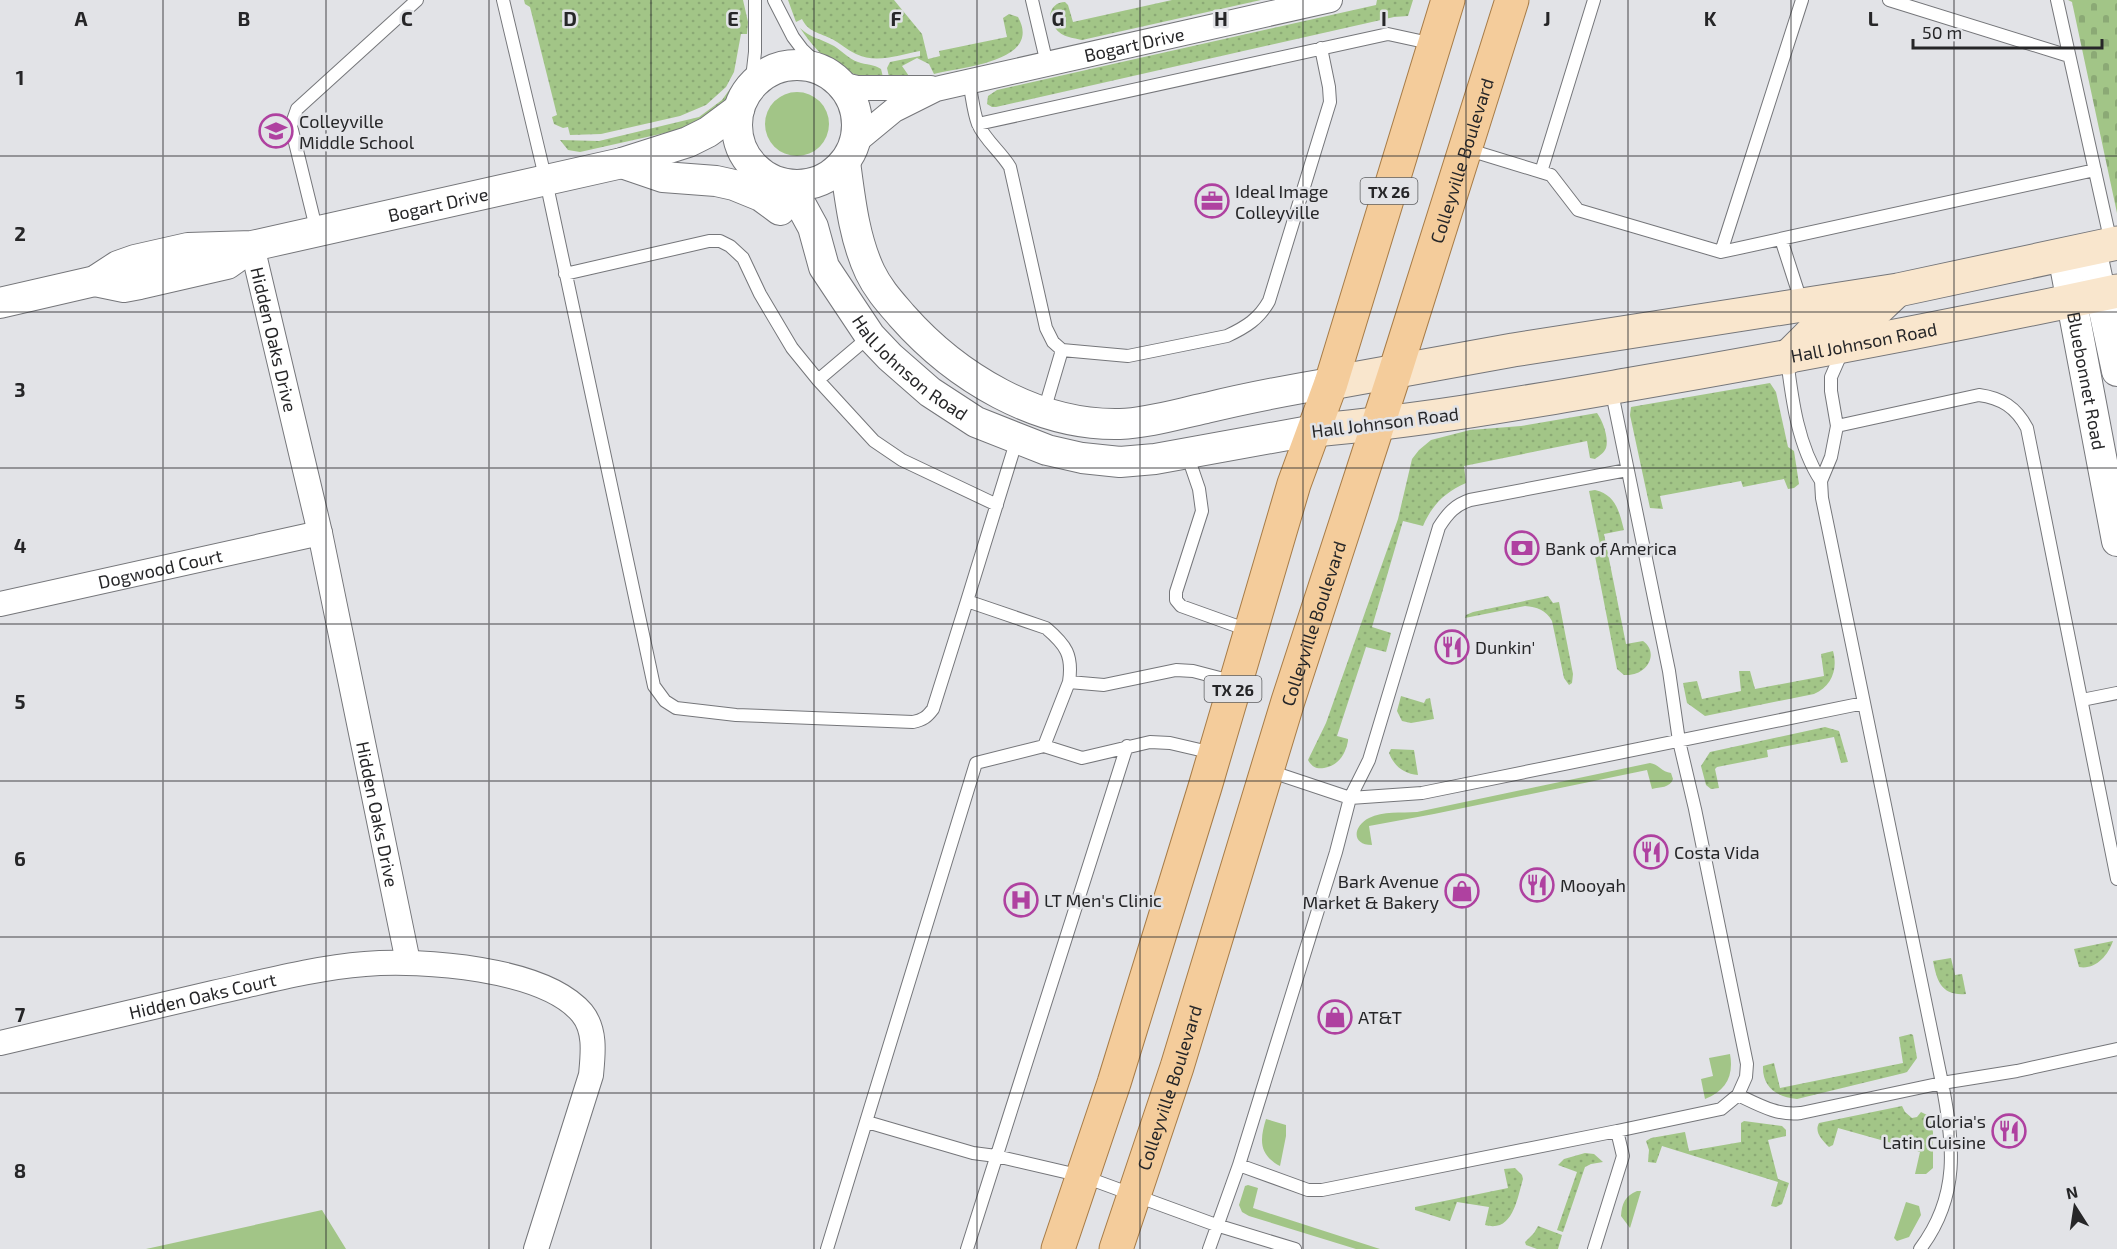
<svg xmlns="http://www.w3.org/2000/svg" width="2117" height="1249" font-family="'Exo 2',sans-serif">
	<defs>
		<pattern id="grass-dots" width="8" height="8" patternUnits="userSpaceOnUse" patternTransform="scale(1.5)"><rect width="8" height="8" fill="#a2c587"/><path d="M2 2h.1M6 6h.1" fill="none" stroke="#8ba975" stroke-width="1.8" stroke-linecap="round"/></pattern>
		<pattern id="cemetery-stones" width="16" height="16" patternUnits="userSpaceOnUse" patternTransform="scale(1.5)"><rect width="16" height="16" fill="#a2c587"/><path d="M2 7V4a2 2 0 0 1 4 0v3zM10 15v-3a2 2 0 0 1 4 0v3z" fill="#8ba975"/></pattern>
	</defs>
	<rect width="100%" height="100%" fill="#e2e3e7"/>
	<!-- grass -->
	<path fill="url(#grass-dots)" d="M524 0H743L748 22 747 34H741L734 72 726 87 706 105 680 116 601 134 570 135 568 127 563 128 554 124 552 117 557 115 530 7 525 4Z
		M788 0H894L922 34 928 59 940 56 939 51 1007 37 1003 18 1009 14 1018 17C1043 62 961 67 934 74L929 64 917 58 902 66 911 79 890 81 887 68 890 62 920 56V51C899 55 876 64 856 54 847 50 840 43 832 39 820 33 808 32 802 19L796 22Z
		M1172 0H1261L1082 40C1063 36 1056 35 1050 16 1051 7 1057 2 1065 2L1068 5 1073 22Z
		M1377 0H1413L1408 16 1394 17 996 107H992L987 104 988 96 997 90 1376 5Z
		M800 28C810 38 822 39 834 46 842 51 849 59 858 62 866 65 874 64 881 69L884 81C842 74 824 63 800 28Z
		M740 75 728 102 696 126 580 152 568 150 560 140 599 141 699 117 722 100Z
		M1770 383 1776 392 1788 447 1794 451 1799 484 1794 488 1788 489 1784 479 1743 487 1741 481 1660 496 1663 509 1650 508 1630 415 1631 407Z
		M1597 413C1603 421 1609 438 1606 448 1604 453 1599 456 1595 459L1590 458 1587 441 1464 466 1466 483C1445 492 1432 505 1423 526L1403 521 1372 627 1391 633 1386 652 1366 647 1337 736 1348 739V741C1345 755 1339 765 1324 768 1316 769 1312 767 1308 760L1326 723 1398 519 1412 459 1419 450 1431 440 1470 430 1521 426Z
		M1595 490C1616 495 1619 511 1624 530L1604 534 1626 644 1643 641C1660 653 1647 677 1624 675L1617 669 1594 551 1601 549 1589 491Z
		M1548 596 1553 603 1559 602 1573 674 1572 683 1569 685 1564 678 1552 621C1546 610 1537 607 1525 606L1465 618 1466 615 1473 612Z
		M1833 651C1838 669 1832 686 1814 694L1705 716 1687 703 1683 683 1697 681 1702 699 1741 691 1739 671H1750L1755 689 1824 676 1821 654Z
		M1401 696 1424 703 1426 699 1430 698 1434 719 1411 723 1402 721 1397 711Z
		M1825 727 1839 731 1848 762 1841 763 1834 737 1767 750 1768 757 1717 767 1715 769 1719 788 1711 789 1706 785 1701 766 1710 752Z
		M1391 749 1414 750 1418 775C1404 774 1394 766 1389 753Z
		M2113 941C2108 956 2095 970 2079 967L2074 949Z
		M1951 958 1955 975 1962 974 1966 994C1942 996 1937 982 1933 961Z
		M1911 1034 1913 1035 1917 1058 1907 1072 1904 1073 1797 1099C1777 1097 1762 1087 1763 1066L1774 1063 1780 1088 1903 1063 1899 1037Z
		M1902 1106 1905 1112 1912 1118 1917 1117 1921 1112 1929 1116 1933 1132V1147L1910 1138 1906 1147 1838 1128 1833 1145 1829 1147C1822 1140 1814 1132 1819 1123Z
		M1744 1121 1782 1126 1786 1130V1136L1768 1140 1778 1179 1789 1183 1782 1204 1776 1207 1771 1206 1778 1182 1662 1146 1656 1163 1648 1162 1649 1150 1646 1141 1651 1138 1685 1132 1689 1151 1741 1142V1123Z
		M1585 1153 1594 1154 1603 1162 1591 1164 1585 1167 1563 1232 1557 1230 1577 1172 1558 1165 1564 1159Z
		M1515 1168 1522 1175 1523 1179C1517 1199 1513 1233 1485 1225L1489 1207 1457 1202 1450 1221 1415 1210V1207L1508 1188 1504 1169Z
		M1538 1226 1562 1235 1558 1249H1537L1526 1245 1525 1242 1534 1233Z"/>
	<!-- cemetery -->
	<path fill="url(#cemetery-stones)" d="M2068 0H2117V213L2072 2Z"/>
	<!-- garden -->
	<path fill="#a2c587" d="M765 124a32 32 0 1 1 64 0a32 32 0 1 1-64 0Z
		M1650 763C1658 764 1662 772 1671 773L1673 779C1670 788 1660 787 1652 789L1647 770 1434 814 1369 826 1372 845C1351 845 1353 826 1369 818 1383 811 1401 813 1417 812Z
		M1730 1054C1734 1076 1726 1091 1705 1099L1701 1079 1713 1076 1709 1058Z
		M1266 1119 1286 1125V1136L1280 1166C1258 1154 1260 1139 1266 1119Z
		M1910 1138 1933 1147V1168L1926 1174H1915L1920 1152 1906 1147Z
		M1248 1185 1258 1188 1253 1208 1380 1249H1356L1249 1216 1242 1212 1239 1205 1245 1186Z
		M1637 1191H1641L1630 1228 1621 1216C1622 1203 1625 1196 1637 1191Z
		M1906 1202 1919 1206 1921 1215 1909 1237 1897 1241 1894 1238Z
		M322 1210 346 1249H146Z"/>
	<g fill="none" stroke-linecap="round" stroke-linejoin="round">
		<defs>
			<path id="service" d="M503 0 546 181 654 686 665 701 676 708 736 715 913 722C923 720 927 717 933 709L967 601
				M774 0 793 37 802 49 827 73
				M1032 0 1047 64
				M1889 0 2069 56
				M2057 0 2111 243
				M969 82C972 95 973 111 978 124 985 140 1001 152 1010 167L1046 328 1053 342 1062 350 1044 411
				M751 87 755 52V0
				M978 124 1388 34 1434 44
				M1466 149 1551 175 1578 210 1721 252 2095 170
				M1541 172 1594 0
				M317 232 291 126 297 109 417 0
				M1781 239 1802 304
				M1721 252 1802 0
				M565 274 709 241H720L730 246 743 258 760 294 792 348 818 380 874 441 902 460 997 505
				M1062 350 1128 356 1227 336C1246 327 1259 319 1269 301L1330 102 1329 87 1321 48
				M1842 352 1831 377V391L1837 426 1831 457 1821 481 1822 498 1942 1083C1954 1144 1960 1196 1920 1249
				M1787 359C1792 400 1798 446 1821 481
				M818 380 870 336
				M1837 426 1979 395C2001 398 2016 407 2027 428L2117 879
				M1017 439 967 601 1046 628C1066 645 1073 655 1069 682L1104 685 1176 670 1193 671 1235 682
				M1187 454 1199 489 1202 511 1176 592V600L1181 606 1248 630
				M2082 700 2117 693
				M1044 746 1069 682
				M1269 771 1350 798 1422 793 1864 703
				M1738 1095C1759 1105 1778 1116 1801 1113L1942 1083 2017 1071 2117 1049
				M867 1122 973 1153 996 1156 1082 1176 1216 1225 1295 1249
				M1239 1165 1308 1190H1322L1617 1131
				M827 1249 976 763 1044 746 1082 758 1150 742 1170 743 1213 753
				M967 1249 1127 746
				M1209 1249 1239 1165 1336 852 1350 798 1369 760 1439 527C1448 513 1455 505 1470 500L1627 470
				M1594 1249 1623 1156 1617 1131 1721 1109 1738 1095 1746 1077 1747 1064 1695 809 1679 741 1669 671 1611 388"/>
			<g id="minor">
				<path d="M840 84 857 88H931"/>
				<path id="s1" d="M854 143 894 110 936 89 1330 0"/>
				<path id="s2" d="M252 246 320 533 408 962"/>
				<path id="s3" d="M0 604 320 533"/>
				<path id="s4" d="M0 1043C71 1026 142 1010 213 993 263 982 314 968 365 964 421 959 544 968 582 1013 596 1030 593 1054 591 1075L536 1249"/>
			</g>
			<g id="tertiary">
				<circle cx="797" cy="125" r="60"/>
				<path d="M845 162C850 199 854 238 870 272 878 289 890 302 902 316 956 377 1037 426 1120 424 1149 423 1178 414 1206 408 1247 398 1289 390 1331 383"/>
				<path d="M622 163 663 177 716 181 734 185 761 196 780 210"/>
				<path id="s5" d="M771 180 793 194 801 205 813 227 824 267 870 336 890 357 930 392 976 422 1047 450 1082 458 1120 462 1155 459 1315 430"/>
				<path d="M2091 249 2117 371"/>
				<path id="s6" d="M2063 255 2117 541"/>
				<path d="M95 281 124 287 140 284 227 264 244 252"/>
				<path id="s7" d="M0 303 95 281 118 266 135 260 188 248 252 246 622 163 688 142 708 132 739 109"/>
			</g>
			<g id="secondary">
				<path d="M1787 358 1813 332 1826 326 1865 317 1876 310 1894 293"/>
				<path d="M1331 383 1513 350 1898 290 2117 243"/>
				<path id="s8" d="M1315 430C1420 421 1522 403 1626 385 1790 357 1954 326 2117 291"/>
			</g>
			<g id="primary">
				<path d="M1058 1249 1114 1083 1205 787 1294 484 1331 383 1448 0"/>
				<path id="s9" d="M1116 1249 1177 1067 1288 701 1395 372 1512 0"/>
			</g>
		</defs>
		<!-- service casing -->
		<use href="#service" stroke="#75767a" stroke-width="14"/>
		<!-- minor casing -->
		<use href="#minor" stroke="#75767a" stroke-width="26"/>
		<!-- tertiary casing -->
		<use href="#tertiary" stroke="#75767a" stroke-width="32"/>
		<!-- secondary casing -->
		<use href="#secondary" stroke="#75767a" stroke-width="35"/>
		<!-- primary casing -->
		<use href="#primary" stroke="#a77c47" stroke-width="35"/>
		<!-- service -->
		<use href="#service" stroke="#fff" stroke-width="12"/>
		<!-- minor -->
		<use href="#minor" stroke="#fff" stroke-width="24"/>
		<!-- tertiary -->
		<use href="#tertiary" stroke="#fff" stroke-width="30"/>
		<!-- secondary -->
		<use href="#secondary" stroke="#f9e6cd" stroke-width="33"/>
		<!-- primary -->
		<use href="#primary" stroke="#f4cc9b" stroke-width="33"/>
	</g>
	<!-- grid -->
	<path fill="none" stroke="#262628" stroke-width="1.5" stroke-opacity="0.55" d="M163 0V1249M326 0V1249M489 0V1249M651 0V1249M814 0V1249M977 0V1249M1140 0V1249M1303 0V1249M1466 0V1249M1628 0V1249M1791 0V1249M1954 0V1249M0 156H2117M0 312H2117M0 468H2117M0 624H2117M0 781H2117M0 937H2117M0 1093H2117"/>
	<!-- icons -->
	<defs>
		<symbol id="school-ring" viewBox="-11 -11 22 22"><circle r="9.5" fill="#e2e3e7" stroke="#af41a0" stroke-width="1.5"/><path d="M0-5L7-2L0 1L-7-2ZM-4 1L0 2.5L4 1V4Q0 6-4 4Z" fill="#af41a0"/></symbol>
		<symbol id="office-ring" viewBox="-11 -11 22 22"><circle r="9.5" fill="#e2e3e7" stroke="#af41a0" stroke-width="1.5"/><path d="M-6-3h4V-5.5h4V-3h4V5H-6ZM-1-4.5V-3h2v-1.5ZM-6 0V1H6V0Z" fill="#af41a0"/></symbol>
		<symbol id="bank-ring" viewBox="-11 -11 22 22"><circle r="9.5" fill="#e2e3e7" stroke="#af41a0" stroke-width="1.5"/><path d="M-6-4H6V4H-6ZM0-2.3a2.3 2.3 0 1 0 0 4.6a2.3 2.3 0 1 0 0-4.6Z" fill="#af41a0"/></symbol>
		<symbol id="restaurant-ring" viewBox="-11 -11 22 22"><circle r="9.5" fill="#e2e3e7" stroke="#af41a0" stroke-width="1.5"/><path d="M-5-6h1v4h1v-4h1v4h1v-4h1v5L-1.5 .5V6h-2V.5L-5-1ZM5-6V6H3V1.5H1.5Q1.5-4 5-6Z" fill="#af41a0"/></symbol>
		<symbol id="shop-ring" viewBox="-11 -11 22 22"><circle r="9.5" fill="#e2e3e7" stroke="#af41a0" stroke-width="1.5"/><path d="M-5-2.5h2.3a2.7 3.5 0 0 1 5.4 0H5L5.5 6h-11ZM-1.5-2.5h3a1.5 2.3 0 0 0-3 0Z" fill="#af41a0"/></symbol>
		<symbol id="hospital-ring" viewBox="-11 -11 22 22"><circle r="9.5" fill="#e2e3e7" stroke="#af41a0" stroke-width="1.5"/><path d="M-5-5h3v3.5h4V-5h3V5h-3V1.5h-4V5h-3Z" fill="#af41a0"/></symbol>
	</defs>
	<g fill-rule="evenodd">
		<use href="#school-ring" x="257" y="112" width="38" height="38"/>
		<use href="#office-ring" x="1193" y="182" width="38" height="38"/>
		<use href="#bank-ring" x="1503" y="529" width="38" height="38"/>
		<use href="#restaurant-ring" x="1433" y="628" width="38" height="38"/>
		<use href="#restaurant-ring" x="1632" y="833" width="38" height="38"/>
		<use href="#restaurant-ring" x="1518" y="866" width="38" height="38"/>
		<use href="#shop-ring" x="1443" y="872" width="38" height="38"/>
		<use href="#hospital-ring" x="1002" y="881" width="38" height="38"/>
		<use href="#shop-ring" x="1316" y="998" width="38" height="38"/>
		<use href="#restaurant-ring" x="1990" y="1112" width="38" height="38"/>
	</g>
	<g text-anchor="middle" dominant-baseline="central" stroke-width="5" stroke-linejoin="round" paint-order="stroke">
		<!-- shield labels -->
		<g fill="#e2e3e7" stroke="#5e5f61" stroke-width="1.5">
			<rect x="1360.5" y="178" width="57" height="26" rx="4.5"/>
			<rect x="1204.5" y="676" width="57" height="26" rx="4.5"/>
		</g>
		<g font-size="16" font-weight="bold" fill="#262628">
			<text x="1389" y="191">TX 26</text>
			<text x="1233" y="689">TX 26</text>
		</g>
		<!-- street labels -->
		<g font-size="18" fill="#262628" stroke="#e2e3e7">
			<text stroke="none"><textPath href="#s1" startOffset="302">Bogart Drive</textPath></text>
			<text stroke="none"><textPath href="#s9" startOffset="1142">Colleyville Boulevard</textPath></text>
			<text stroke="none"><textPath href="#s7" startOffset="452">Bogart Drive</textPath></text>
			<text stroke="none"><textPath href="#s2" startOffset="96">Hidden Oaks Drive</textPath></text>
			<text stroke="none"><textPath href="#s8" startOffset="556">Hall Johnson Road</textPath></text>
			<text stroke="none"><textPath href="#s5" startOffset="240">Hall Johnson Road</textPath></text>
			<text stroke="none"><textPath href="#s6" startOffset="128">Bluebonnet Road</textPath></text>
			<text transform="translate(1385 422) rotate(-7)">Hall Johnson Road</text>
			<text stroke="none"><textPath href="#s3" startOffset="164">Dogwood Court</textPath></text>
			<text stroke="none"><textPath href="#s9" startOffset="656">Colleyville Boulevard</textPath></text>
			<text stroke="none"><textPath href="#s2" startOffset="582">Hidden Oaks Drive</textPath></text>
			<text stroke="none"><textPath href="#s4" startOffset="208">Hidden Oaks Court</textPath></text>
			<text stroke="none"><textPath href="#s9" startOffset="170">Colleyville Boulevard</textPath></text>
		</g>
		<!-- poi labels -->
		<g font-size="18" fill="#262628" stroke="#e2e3e7" text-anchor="start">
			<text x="299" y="121">Colleyville<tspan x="299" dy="21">Middle School</tspan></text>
			<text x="1235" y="191">Ideal Image<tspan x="1235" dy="21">Colleyville</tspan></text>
			<text x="1545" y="548">Bank of America</text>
			<text x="1475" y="647">Dunkin'</text>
			<text x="1674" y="852">Costa Vida</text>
			<text x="1439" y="881" text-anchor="end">Bark Avenue<tspan x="1439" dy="21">Market &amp; Bakery</tspan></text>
			<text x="1560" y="885">Mooyah</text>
			<text x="1044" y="900">LT Men's Clinic</text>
			<text x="1358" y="1017">AT&amp;T</text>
			<text x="1986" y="1121" text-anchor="end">Gloria's<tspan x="1986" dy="21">Latin Cuisine</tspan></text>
		</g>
	</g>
	<g font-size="20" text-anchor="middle" font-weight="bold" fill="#262628" stroke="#e2e3e7" stroke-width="5" stroke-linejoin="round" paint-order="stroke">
		<text x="81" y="26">A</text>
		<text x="244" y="26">B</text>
		<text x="407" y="26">C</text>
		<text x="570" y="26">D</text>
		<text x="733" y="26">E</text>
		<text x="896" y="26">F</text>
		<text x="1058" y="26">G</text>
		<text x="1221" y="26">H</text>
		<text x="1384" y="26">I</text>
		<text x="1547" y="26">J</text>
		<text x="1710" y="26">K</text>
		<text x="1873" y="26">L</text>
		<text x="20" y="85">1</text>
		<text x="20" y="241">2</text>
		<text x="20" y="397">3</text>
		<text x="20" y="553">4</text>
		<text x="20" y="709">5</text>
		<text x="20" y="866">6</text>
		<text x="20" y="1022">7</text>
		<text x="20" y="1178">8</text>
	</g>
	<!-- north arrow -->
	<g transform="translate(2075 1207) rotate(348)" stroke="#e2e3e7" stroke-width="4.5" paint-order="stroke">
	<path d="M0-4.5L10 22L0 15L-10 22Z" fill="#262628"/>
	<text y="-9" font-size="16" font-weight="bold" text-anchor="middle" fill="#262628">N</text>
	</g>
	<!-- scale -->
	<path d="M1913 39v9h189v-9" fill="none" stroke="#262628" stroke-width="3"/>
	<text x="1922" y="39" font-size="18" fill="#262628" stroke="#e2e3e7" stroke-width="4.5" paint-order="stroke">50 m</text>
</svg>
